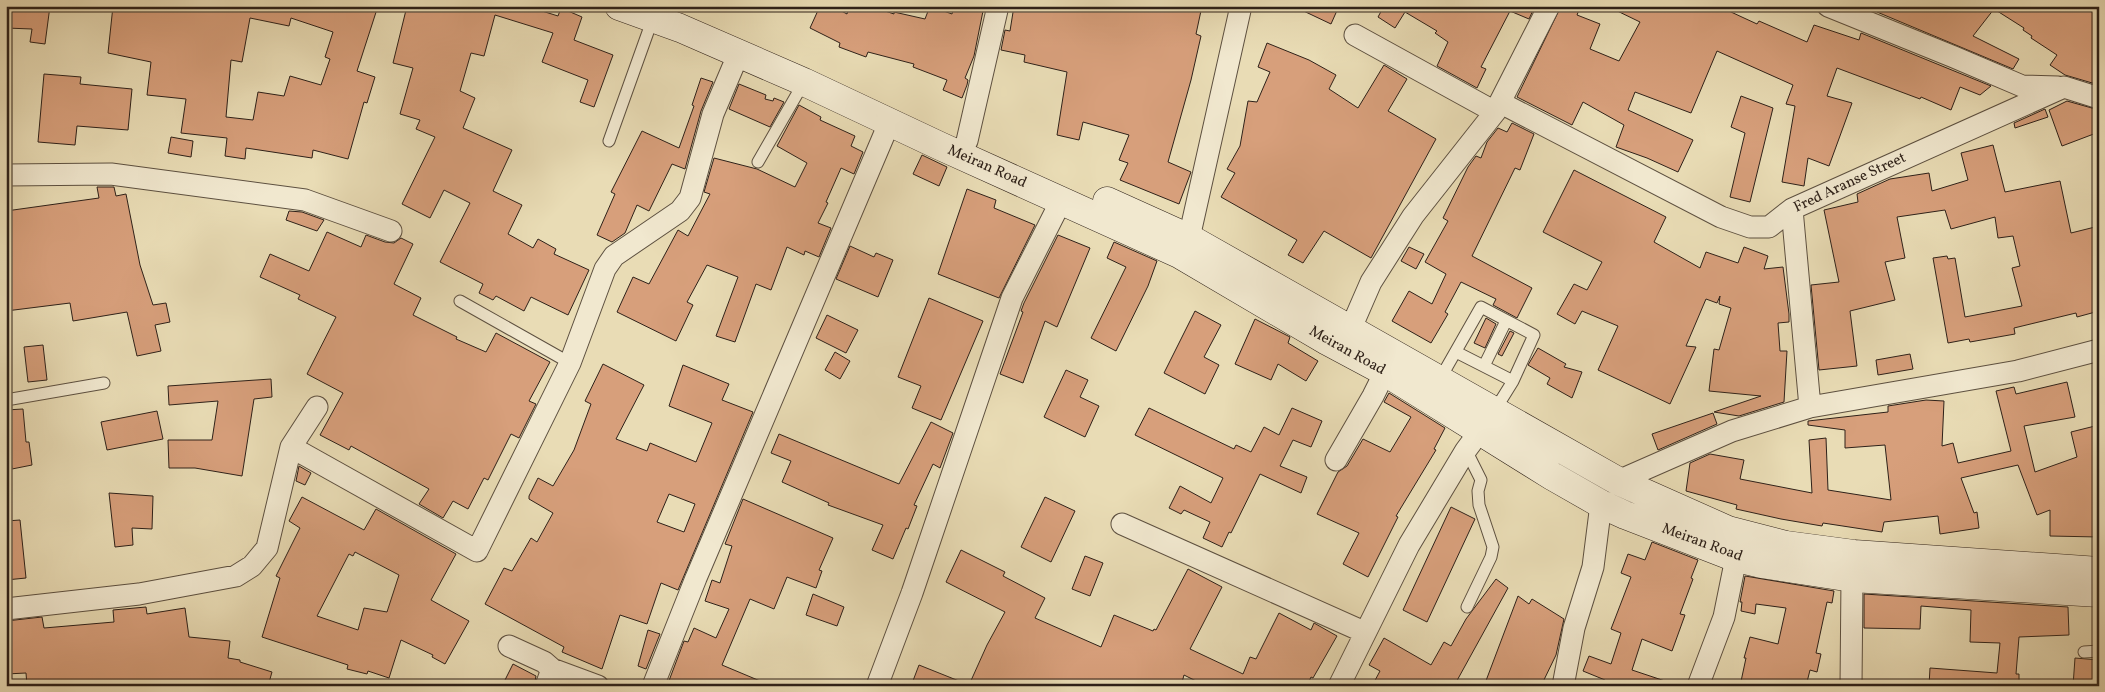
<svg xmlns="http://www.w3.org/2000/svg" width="2105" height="692" font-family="Vollkorn,serif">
	<rect width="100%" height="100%" fill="#e9dcb5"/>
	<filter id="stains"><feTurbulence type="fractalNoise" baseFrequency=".004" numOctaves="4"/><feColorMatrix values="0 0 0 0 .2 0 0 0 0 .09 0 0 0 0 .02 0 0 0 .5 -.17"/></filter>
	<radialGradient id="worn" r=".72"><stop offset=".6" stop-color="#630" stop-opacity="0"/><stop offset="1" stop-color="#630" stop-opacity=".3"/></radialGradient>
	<!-- building -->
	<path fill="#d79f7b" stroke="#2e2119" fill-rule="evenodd" d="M6 6H50L45 44 30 42 32 29 6 28Z
		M113 6H327L340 11 342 6H378L357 71 375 77 367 103 364 102 348 159 313 150 312 158 246 148 245 159 225 156 227 138 181 133 186 99 147 95 151 62 108 53ZM250 18 289 26 291 18 333 32 325 57 330 59 321 85 290 76 284 96 258 92 253 120 226 117 231 60 242 62Z
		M407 6H526L558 16 561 8 582 17 574 40 613 55 594 107 580 102 588 80 542 62 553 33 495 15 484 56 471 53 460 91 475 98 463 128 512 150 493 191 522 205 508 234 533 248 538 239 556 249 554 254 589 270 568 315 531 297 524 311 496 296 493 300 479 293 483 284 440 262 470 203 444 190 430 218 402 204 435 137 416 129 420 120 400 114 413 68 393 63Z
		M820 6H832L847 14 849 6H870L894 14V12L925 19 930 6 952 14 954 6H984L974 56 965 78 968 80 967 85 962 98 943 90 947 80 913 67 914 64 868 52 866 57 839 47 840 43 810 28Z
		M1014 6H1202L1196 34 1201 36 1191 80 1168 162 1191 172 1179 204 1120 180 1128 163 1119 160 1129 135 1083 122 1079 140 1057 135 1067 72 1024 62 1025 55 1001 50 1005 30 1010 31Z
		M1293 6H1339L1331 24Z
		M1384 6H1535L1529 19 1510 11 1481 67 1486 69 1477 88 1437 66 1448 42 1435 33 1437 31 1405 12 1395 28 1378 17Z
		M1561 6H1571L1579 10 1577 15 1600 24 1590 49 1619 61 1640 22 1607 6H1718L1757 24 1759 21 1807 42 1814 25 1859 40 1861 33 1991 86 1980 95 1960 87 1951 110 1921 97 1920 99 1837 68 1827 96 1852 103 1829 166 1808 158 1804 186 1782 182 1795 106 1786 104 1793 85 1717 51 1691 113 1635 92 1628 110 1693 140 1678 172 1647 158 1616 147 1624 125 1583 102 1572 125 1517 97Z
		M1879 6H2099V85L2065 75 2050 65 2057 55 2031 38 2032 36 2023 30 2024 28 1994 9 1973 36 2019 59 2013 69 1877 12Z
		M1267 43 1309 60 1336 75 1329 89 1358 108 1384 65 1407 79 1388 111 1436 139 1371 258 1324 231 1303 263 1288 255 1297 240 1221 197 1235 173 1227 169 1240 146 1248 101 1257 102 1270 72 1258 67Z
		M44 74 81 77 80 84 132 89 128 130 77 126 75 145 38 142Z
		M701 78 713 82 701 111 685 169 672 164 649 211 637 205 625 233 612 242 597 235 615 194 611 192 642 131 679 148 694 106 692 105Z
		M739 84 766 95 765 99 773 101 774 98 784 102 770 127 729 109Z
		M1741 96 1773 108 1750 202 1730 197 1745 133 1731 127Z
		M2067 101 2099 110V132L2062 146 2049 110Z
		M799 105 821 117 820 120 855 136 851 146 863 152 854 174 841 168 826 202 828 203 818 223 831 228 819 257 805 251 804 255 787 247 771 290 756 284 735 342 716 336 738 277 707 265 687 302 693 305 676 341 617 312 633 277 649 284 678 230 688 236 710 194 704 192 714 158 757 169 795 187 807 163 777 146Z
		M2045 109 2048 117 2015 128 2014 123Z
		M1512 123 1534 134 1520 170 1515 168 1472 256 1532 288 1517 318 1493 305 1496 299 1461 282 1445 312 1448 314 1431 343 1392 321 1409 291 1432 304 1446 274 1425 262 1448 221 1443 218 1468 167 1476 156 1481 158 1487 142 1498 128 1507 132Z
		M171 137 193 141 191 157 168 153Z
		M1993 145 2005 192 2060 181 2071 233 2099 226V311L2077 317 2076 313 2014 328 2015 334 1970 342 1969 339 1948 343 1933 258 1947 256 1948 259 1955 258 1965 317 2022 306 2012 268 2020 266 2013 236 1998 238 1995 217 1951 229 1945 210 1897 217 1905 258 1885 262 1895 300 1850 311 1857 366 1819 370 1811 285 1839 282 1824 210 1858 202 1857 194 1890 179 1929 173 1932 191 1968 180 1961 153Z
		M922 155 947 167 939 186 913 174Z
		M1574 170 1666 217 1654 242 1700 268 1706 252 1738 263 1744 247 1768 256 1764 269 1783 267 1789 314V322L1778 323 1780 351H1787L1784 402 1739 416 1714 412 1761 396 1709 391 1714 349 1719 350 1731 308 1719 304 1720 296 1717 303 1706 299 1686 346 1696 347 1670 404 1598 370 1618 326 1582 311 1575 324 1557 314 1574 284 1587 290 1602 262 1543 232Z
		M97 187H114L116 196 126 194 140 265 153 305 166 303 170 322 155 325 161 351 137 356 127 312 73 321 70 303 6 311V211L99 198Z
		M967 189 996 200 994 208 1035 225 999 298 938 274Z
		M289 211 302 212 324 220 317 231 286 220Z
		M327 232 361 247 366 235 385 242 394 243 401 238 413 244 394 284 421 298 413 315 457 337 456 339 486 352 496 333 550 362 529 401 536 404 519 438 511 434 488 480 484 478 468 509 453 501 443 518 419 504 429 489 351 446 349 450 320 435 343 393 307 374 336 317 298 299 300 295 260 277 270 254 309 271Z
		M1058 235 1090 248 1057 327 1045 321 1023 383 1000 374 1023 312 1021 311 1024 303Z
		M1114 242 1157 261 1148 286 1116 351 1091 338 1126 267 1107 258Z
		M850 246 874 257 876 253 893 260 878 297 836 279Z
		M1409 247 1424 254 1416 269 1401 261Z
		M929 298 983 321 941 420 912 408 921 386 898 377Z
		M1195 311 1221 325 1204 357 1219 365 1205 394 1164 373Z
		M827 315 858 330 846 353 816 338Z
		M1486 318 1496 324 1485 348 1474 343Z
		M1255 319 1290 337 1288 343 1318 361 1306 381 1278 364 1271 380 1235 364Z
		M1510 331 1514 333 1502 356 1498 354Z
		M43 345 47 380 28 382 24 347Z
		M1538 348 1566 364 1564 367 1582 372 1572 398 1547 384 1550 378 1528 365Z
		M835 352 850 361 840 379 825 370Z
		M1910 354 1913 369 1878 375 1876 360Z
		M603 364 644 385 616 439 647 451 650 443 696 462 712 423 669 406 683 365 729 384 722 400 753 412 678 590 661 583 647 624 620 615 602 669 562 652 564 647 485 604 504 568 512 571 531 538 537 542 553 513 529 499V496L538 478 553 486 574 450 591 404 585 401ZM669 494 695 504 684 532 657 522Z
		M1066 370 1088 380 1080 397 1099 406 1085 437 1044 417Z
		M271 379 272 397 254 399 242 476 195 468H169L168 440H212L218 401 169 405 168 386Z
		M2067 382 2075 417 2024 426 2035 472 2077 457 2071 432 2099 425V537L2050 536V510L2037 515 2018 465 1961 478 1974 513 1977 512 1979 528 1940 534 1938 516 1884 522 1882 532 1823 523 1822 526 1781 519 1736 509 1737 505 1686 491 1690 463 1710 454 1744 460 1740 479 1812 493 1809 440 1826 438 1828 490 1891 500 1885 445 1845 448V430L1808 425V421L1888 412V406L1926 400 1944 401 1942 446 1953 443 1958 463 2011 451 1996 391 2014 387 2016 394Z
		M1389 393 1445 428 1434 449 1436 450 1396 516 1398 517 1368 577 1343 564 1359 533 1317 514 1338 472 1347 466 1363 439 1390 452 1411 417 1384 402Z
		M1149 408 1234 449 1236 445 1251 452 1264 427 1279 435 1292 408 1322 421 1311 447 1293 440 1280 466 1307 477 1301 493 1260 474 1231 533 1229 532 1222 547 1203 538 1210 522 1184 510 1181 514 1169 508 1180 486 1211 503 1223 478 1135 435Z
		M23 409 26 442H29L32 465 12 469 6 410Z
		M157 411 163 439 107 450 101 422Z
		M1713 413 1717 424 1658 450 1652 434Z
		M931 422 953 433 940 468 933 464 914 505 917 506 908 529 906 528 893 559 872 550 883 525 828 505 829 503 782 482 791 461 771 453 779 434 899 484Z
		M299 466 311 473 305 485 296 481Z
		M109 493 153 496 152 529 132 528 133 545 115 547Z
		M302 497 364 530 376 509 456 554 431 600 469 621 445 664 432 657 433 655 401 640 389 678 368 671 367 674 347 669 348 665 262 637 280 578 276 576 300 528 289 521ZM355 552 399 575 387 612 364 608 358 630 317 616 349 554 353 556Z
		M1045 497 1075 511 1051 562 1021 547Z
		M743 499 833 538 819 570 822 571 816 588 787 577 774 609 750 599 722 665 772 686H667L684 641 688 642 694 628 716 638 729 609 705 601 712 580 720 583 732 546 725 544Z
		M1451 507 1475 519 1427 622 1403 610Z
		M20 520 26 578 6 580V521Z
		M1652 542 1698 560 1691 578 1693 579 1680 614 1685 615 1672 651 1642 639 1632 670 1671 683V686H1603L1605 680 1583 671 1589 656 1611 664 1621 633 1611 629 1631 577 1621 573 1628 554 1645 560Z
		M961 550 1005 572 1003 576 1045 598 1035 618 1101 647 1114 615 1153 631 1154 629 1156 630 1188 569 1222 587 1190 649 1243 674 1250 657 1256 659 1279 613 1311 630 1314 623 1337 636 1313 678 1311 677 1307 686H1206L1184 675 1181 686H911L919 665 969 685 987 645 1005 612 946 582Z
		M1085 556 1103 563 1090 596 1072 589Z
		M1745 576 1834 591 1832 603 1827 602 1816 653 1821 654 1817 672 1810 670 1806 686H1740L1746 658H1744L1750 637 1778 644 1786 608 1756 604 1755 614 1741 611 1742 602H1740Z
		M1496 579 1508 588 1454 686H1372L1380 671 1369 665 1384 638 1431 665 1444 642 1451 646 1466 619Z
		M813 594 844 607 837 626 806 615Z
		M1864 594 2068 607 2069 635 2019 637 2016 674H2019V686H1929L1930 668 1997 673 2000 643 1970 642 1971 610 1921 606 1920 629 1864 628Z
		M1518 596 1529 604 1532 599 1564 619 1556 655 1541 686H1484Z
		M146 607 147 614 185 608 189 637 230 641 228 658 240 660V662L272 672 268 686H223L196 682V686H27L26 673 6 674V621L42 617 44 628 114 622 113 610Z
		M648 630 660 634 646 669 638 666Z
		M2075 658 2099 660V686H2073Z
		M513 664 536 676 534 686H502Z"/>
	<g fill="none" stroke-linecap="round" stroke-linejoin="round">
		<defs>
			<path id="service" d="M609 141 653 18
				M758 162 804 82
				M460 301 570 363
				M1456 352 1513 381
				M1484 366 1506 321
				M1440 379 1481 307 1534 335 1513 381 1495 410
				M6 400 104 383
				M1466 450 1481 480 1478 491 1479 505 1493 547 1491 557 1467 607
				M2084 652 2099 651"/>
			<path id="minor" d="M1828 6 1954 57 2022 86 2058 87
				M1355 35 1495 112
				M1501 103 1721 217 1750 227H1769L1792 209 2064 87 2099 98
				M967 141 998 6
				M6 175 111 174 305 200 391 231
				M1792 209 1810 407
				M1189 238 1241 6
				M1351 328 1371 282 1413 216 1495 112 1549 6
				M291 447 477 551 570 363 605 269 614 256 680 211 690 198 713 114 738 55
				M1336 460 1373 396 1385 372
				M1618 481 1732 431 1810 407 2018 371 2099 350
				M1122 524 1364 632
				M6 609 139 594 236 576 252 566 267 548 291 447 317 407
				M509 646 544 662 552 669 546 686
				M552 669 598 686
				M653 686 696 578 890 121
				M877 686 912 593 1012 298 1061 201
				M1339 686 1409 545 1466 450 1489 419
				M1563 686 1574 628 1593 567 1601 504
				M1698 686 1724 617 1736 558
				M1851 686 1852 578"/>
			<path id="secondary" d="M619 6 680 28 804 82 940 146 1179 254 1327 341 1385 372 1552 476 1601 504 1625 515 1736 558 1761 564 1852 578 2099 593
				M1107 201 1189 238 1618 481 1728 530 1786 545 1854 554 2099 571"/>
		</defs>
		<!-- service casing -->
		<use href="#service" stroke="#5d5040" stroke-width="13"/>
		<!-- minor casing -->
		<use href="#minor" stroke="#5d5040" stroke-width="23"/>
		<!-- secondary casing -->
		<use href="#secondary" stroke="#2e2119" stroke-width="29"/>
		<!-- service -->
		<use href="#service" stroke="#f1e8cf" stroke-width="11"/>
		<!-- minor -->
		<use href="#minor" stroke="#f1e8cf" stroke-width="21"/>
		<!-- secondary -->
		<use href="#secondary" stroke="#f1e8cf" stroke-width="28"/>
	</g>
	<g text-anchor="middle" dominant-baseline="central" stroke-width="4" stroke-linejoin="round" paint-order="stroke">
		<!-- street labels -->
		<g font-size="15" fill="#2e2119" stroke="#f1e8cf">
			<text transform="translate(987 167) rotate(24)">Meiran Road</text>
			<text transform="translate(1850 183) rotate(-25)">Fred Aranse Street</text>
			<text transform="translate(1347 351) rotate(29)">Meiran Road</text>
			<text transform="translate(1702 543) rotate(20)">Meiran Road</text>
		</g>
	</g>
	<!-- margin -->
	<rect width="2105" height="692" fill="none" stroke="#e9dcb5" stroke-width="25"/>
	<rect x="8" y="8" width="2090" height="677" fill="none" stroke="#2e2119" stroke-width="2.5"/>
	<rect x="12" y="12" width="2080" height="667" fill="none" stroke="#2e2119"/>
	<rect width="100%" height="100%" filter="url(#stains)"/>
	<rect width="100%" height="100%" fill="url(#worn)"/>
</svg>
